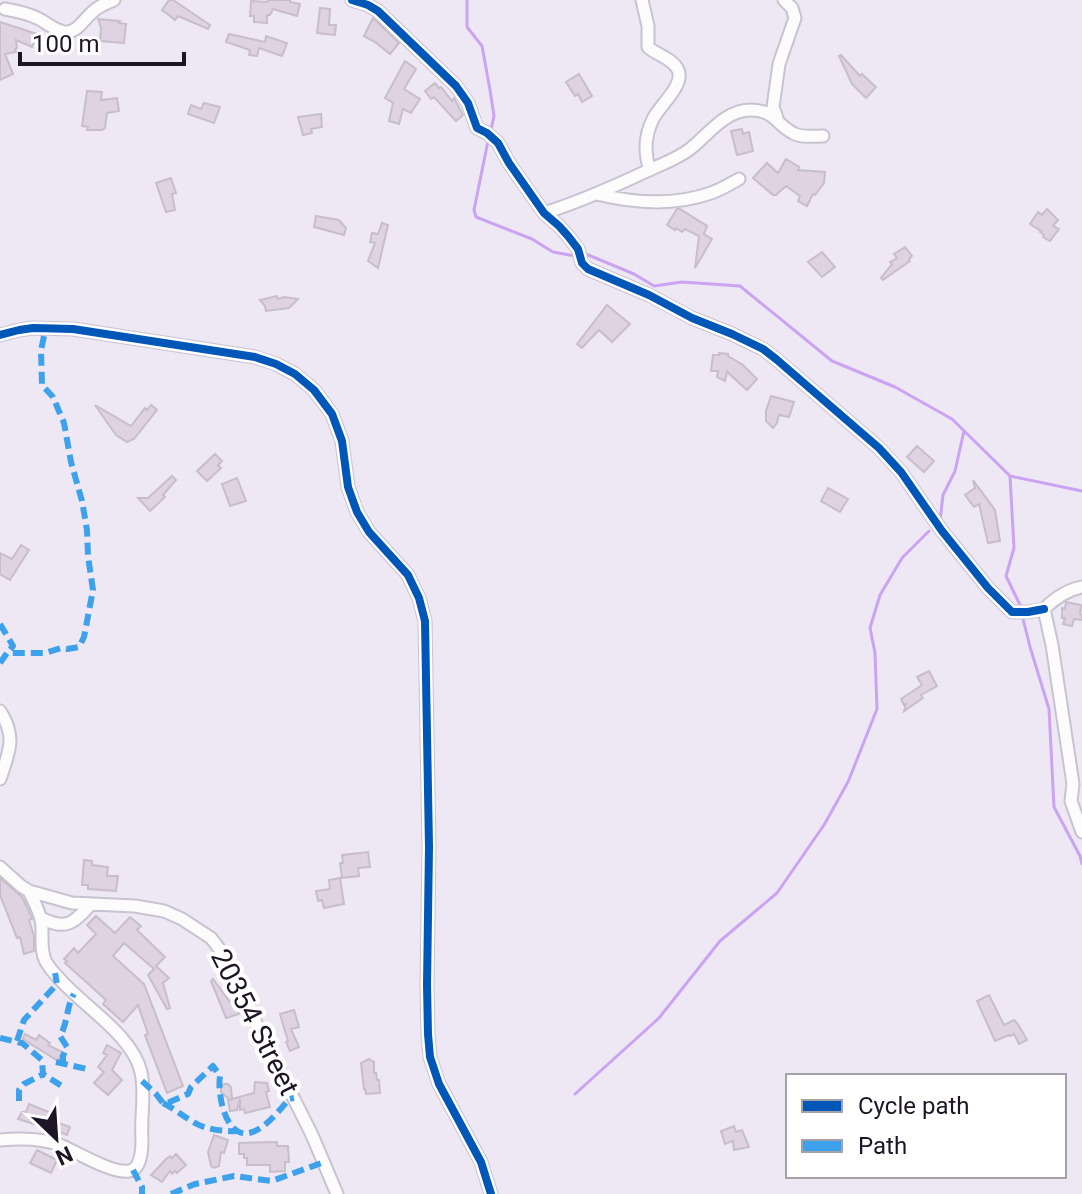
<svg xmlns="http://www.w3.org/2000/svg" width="1082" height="1194" font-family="Roboto,sans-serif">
	<rect width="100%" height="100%" fill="#eee8f4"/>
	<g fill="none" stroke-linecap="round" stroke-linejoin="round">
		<!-- stream -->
		<path stroke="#cba3f3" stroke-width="3" d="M467 0V27L482 46 490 90 494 116 491 130
			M488 141 474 210 476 217 532 239 553 252 575 256
			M582 255 586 254 634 274 654 286 682 282 740 286 832 361 895 387 952 419 1010 476 1082 491
			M1010 476 1014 548 1006 576 1021 607
			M940 521 943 495 955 471 964 431
			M1022 615 1030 647 1049 709 1054 807 1080 856 1082 864
			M575 1094 659 1018 720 941 777 893 824 825 848 782 877 709 875 653 870 628 880 595 902 558 929 531"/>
	</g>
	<!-- building -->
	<path fill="#dfd2e3" stroke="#c8beca" stroke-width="2" d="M169 0H173L210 25 208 29 178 16 175 20 166 13 162 10Z
		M268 0H290V2L300 4 297 16 273 9 270 15H267V23L254 22V16H250L251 1 267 2Z
		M320 8 330 9 329 25H336L335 35 317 33Z
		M373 18 399 43 390 54 375 42 364 36Z
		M98 19 120 21 119 23 126 24 124 43 100 41 101 28Z
		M0 22 37 34 32 47 16 40 17 48 15 49 16 52 5 54 13 74 0 80Z
		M229 34 265 42 266 36 287 43 282 56 259 48 257 56 249 55 250 50 226 42Z
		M841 55 860 76 862 74 876 87 866 98 852 84 839 56Z
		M405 61 416 69 404 89 420 99 411 113 403 109 399 124 389 121 393 103 385 98Z
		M579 74 592 96 582 102 578 94 575 96 566 82Z
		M435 83 439 88 441 87 452 101 454 98 463 115 456 121 434 97 431 99 425 91Z
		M87 91 102 92 101 100 117 98 119 111 107 113 105 128 102 130H87L88 127 82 126Z
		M204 103 220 107 214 123 188 114 191 105 201 109Z
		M321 114 322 127 311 129 312 133 303 135 298 117Z
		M742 129 743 134 749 132 753 151 737 155 731 131Z
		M786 159 799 167 798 170 825 172 824 183 815 195 813 194 807 206 798 201 800 196 786 186 776 195H773L753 178 767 163 778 173Z
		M171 178 176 193 172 194 175 210 166 212 156 183Z
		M677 209H680L707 226 704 234 712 239 695 268 699 236 685 229 682 232 676 228 675 230 667 225Z
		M1047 209 1058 220 1053 226 1059 229 1050 241 1043 237 1044 235 1040 232 1041 231 1030 224 1038 212 1042 215Z
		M316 216 339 220 346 228 344 235 314 227Z
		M382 223 388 225 378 268 368 261 375 243 370 242 372 233 378 234Z
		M905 247 912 256 909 259 910 261 883 280 881 278 892 264 890 262 897 258 894 254Z
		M822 252 835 267 822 277 808 262Z
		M277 296 278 299 284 297 298 299 289 308 266 311 265 306 260 300Z
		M607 305 630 324 612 342 599 330 582 348 577 344Z
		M719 353 728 354V356L743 365 757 379 747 390 727 372 725 381 717 377 718 371H711L713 355H719Z
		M771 396 794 402 789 417 779 415 777 423 773 428 766 421V411Z
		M95 405 131 426 145 408 147 410 151 405 157 410 134 439 127 442 116 435Z
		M917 446 934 461 924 472 907 457Z
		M215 454 222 461 218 465 221 468 207 481 197 471Z
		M172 476 176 480 163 495 165 497 150 511 138 498H148Z
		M237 478 246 501 230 506 222 484Z
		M973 480 995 510 1000 541 988 543 979 504 974 507 965 495 975 488Z
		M828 488 848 499 840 512 821 501Z
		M21 545 29 550 10 580 0 574V553L12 559Z
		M1066 602 1081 605 1080 614 1082 615V620L1074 619 1072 626 1063 624 1065 618H1062V608L1065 609Z
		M929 671 937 686 921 695 923 698 904 711 906 704 904 705 901 699 922 685 917 677Z
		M368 852 370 867 358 868 359 876 342 878 340 863H343L342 855Z
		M84 860 92 861V865L108 867 107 876H118L116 891 88 889V885H82Z
		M0 878 22 897 28 909 32 919 29 920 34 936V951L24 954 20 937 17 938 0 895Z
		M340 878 344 904 324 908 322 900 318 901 316 891 330 889 329 880Z
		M96 916 115 933 130 917 141 926 137 930 165 957 156 966 169 978 163 983 170 1008 167 1009 148 975 154 969 124 943 113 956 144 984 183 1086 167 1093 145 1035 148 1034 138 1005 123 1022 103 1004 106 1000 65 963 67 961 64 959 74 948 78 953 96 934 87 925Z
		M213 979 233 1006 235 1005 239 1014 226 1018 211 981Z
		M989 995 1004 1025 1014 1020 1018 1024 1027 1040 1019 1044 1014 1034 1010 1036 1009 1035 995 1041 977 1001Z
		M294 1010 299 1027 291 1029 299 1047 290 1051 286 1042 288 1041 280 1014Z
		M25 1034 36 1040 39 1035 50 1043 48 1045 62 1052 58 1061 23 1039Z
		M107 1045 121 1053 112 1070 122 1080 108 1095 94 1083 104 1072 98 1067 107 1055 103 1053Z
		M369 1059 374 1062V1073H376L377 1080H379L380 1093 366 1094 365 1089H364L361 1063Z
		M255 1082 267 1083 269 1091 266 1092 270 1107 245 1113 244 1109 240 1110V1099L237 1110 230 1111 228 1100H230L221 1092V1087L224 1084H228L231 1087 232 1099 254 1093Z
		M29 1104 56 1115 53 1121 70 1127 67 1135 57 1131 56 1134 48 1132 49 1129 18 1119 22 1112H26Z
		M734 1126 736 1132 742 1130 749 1147 734 1150 733 1141 725 1144 721 1131Z
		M214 1135 228 1140 224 1153 221 1152 219 1166 214 1168 211 1166 208 1152Z
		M277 1142V1146H288L289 1162H285V1171L270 1172V1165H247V1158H244V1154H239V1143Z
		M37 1150 57 1160 51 1173 30 1163Z
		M176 1154 186 1165 177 1173 175 1171 172 1174 170 1171 162 1182 151 1175 166 1159 170 1156 172 1158Z"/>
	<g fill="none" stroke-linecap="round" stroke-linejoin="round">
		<defs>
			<path id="minor" d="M352 0 368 5 378 11 456 86 468 103 477 128 487 133 498 143 509 163 544 213 559 226 568 236 578 249 582 263 588 269 649 295 692 318 732 334 763 349 776 359 879 448 901 472 942 531 988 588 1012 612H1028L1044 609
				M642 0 648 26V47C656 55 673 58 678 70 685 85 659 106 653 119 645 135 644 153 650 170
				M5 9C16 11 27 13 37 18 50 24 64 40 78 27 93 12 93 8 114 0
				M777 118 773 107 779 64 795 18 792 8 784 0
				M597 194C633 203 674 206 711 193 720 190 730 184 739 179
				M544 213C579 202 613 187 647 171 662 164 677 159 690 149 709 134 725 110 751 110 774 110 776 124 793 133 801 138 814 136 823 136
				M0 335 19 330 33 328 73 329 255 357 276 364 295 374 314 390 332 414 342 441 348 487 357 512 369 532 408 575 419 598 425 621 429 847 427 985 428 1034 430 1057 439 1084 481 1162 491 1194
				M1044 609 1052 645 1073 784 1071 801 1082 832
				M1044 609C1055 598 1066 590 1082 587
				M0 711C17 737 9 752 0 779
				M0 867 21 886 29 891 72 903 135 906 164 911 182 919 211 938 228 960 256 1023 312 1135 337 1194
				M41 918C66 931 74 923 91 904
				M0 1140C21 1138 41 1138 60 1145 77 1152 112 1174 129 1171 141 1170 142 1149 142 1140 140 1118 146 1094 141 1072 132 1034 82 1006 57 976 53 972 49 967 46 962 39 949 44 933 41 920 39 910 33 900 29 891"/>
		</defs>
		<!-- minor casing -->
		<use href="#minor" stroke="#c9c2d1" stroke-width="15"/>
		<!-- minor -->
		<use href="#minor" stroke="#fcfcfd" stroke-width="11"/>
		<!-- quiet -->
		<path stroke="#3da2eb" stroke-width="6" stroke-dasharray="12 6" stroke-linecap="butt" d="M0 624 13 646 7 653
			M0 663 7 653H45L61 648 67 649 79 647 84 637 93 590 88 556 87 530 82 501 71 462 64 423 53 397 42 385 41 350 46 327
			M0 1038 22 1043 42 1060 43 1074 65 1088
			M17 1041 24 1020 57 984 55 973
			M56 1062 91 1070
			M63 1064V1056L67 1047 60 1036C68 1023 66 1007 74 994
			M142 1081 156 1094 163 1103H167L188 1094 191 1087 213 1066 220 1076C217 1094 226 1145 255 1131 268 1125 280 1110 289 1099L294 1098
			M19 1101V1090L24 1084 43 1074
			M163 1103C175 1109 185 1118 197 1124 206 1129 226 1132 236 1131
			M133 1170 142 1187V1194
			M171 1194 195 1184 234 1176 272 1181 324 1162"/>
		<defs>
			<path id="cycleway" d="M352 0 368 5 378 11 456 86 468 103 477 128 487 133 498 143 509 163 544 213 559 226 568 236 578 249 582 263 588 269 649 295 692 318 732 334 763 349 776 359 879 448 901 472 942 531 988 588 1012 612H1028L1044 609
				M0 335 19 330 33 328 73 329 255 357 276 364 295 374 314 390 332 414 342 441 348 487 357 512 369 532 408 575 419 598 425 621 429 847 427 985 428 1034 430 1057 439 1084 481 1162 491 1194"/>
		</defs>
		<!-- cycleway casing -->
		<use href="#cycleway" stroke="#fff" stroke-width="13"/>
		<!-- cycleway -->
		<use href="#cycleway" stroke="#0057b8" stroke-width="8"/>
	</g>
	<g text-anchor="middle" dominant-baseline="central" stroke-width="8" stroke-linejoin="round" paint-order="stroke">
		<!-- street labels -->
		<g font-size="28" fill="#1d1526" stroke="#fff">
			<text transform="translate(255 1022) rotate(63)">20354 Street</text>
		</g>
	</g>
	<!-- legend -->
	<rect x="786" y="1074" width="280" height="104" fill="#ffffff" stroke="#a5a1a8" stroke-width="2"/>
	<rect x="802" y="1100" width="40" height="12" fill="#0057b8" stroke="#a5a1a8" stroke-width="2"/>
	<text x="858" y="1114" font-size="24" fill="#1d1526">Cycle path</text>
	<rect x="802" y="1140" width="40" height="12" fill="#3da2eb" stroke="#a5a1a8" stroke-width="2"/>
	<text x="858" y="1154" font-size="24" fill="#1d1526">Path</text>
	<!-- north arrow -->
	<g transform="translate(56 1138) rotate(155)" stroke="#ffffff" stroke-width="6" paint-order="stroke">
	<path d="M0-6L14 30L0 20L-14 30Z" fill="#1d1526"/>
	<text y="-12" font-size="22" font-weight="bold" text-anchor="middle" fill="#1d1526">N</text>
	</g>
	<!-- scale -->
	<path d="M20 52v12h164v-12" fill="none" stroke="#1d1526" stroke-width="4"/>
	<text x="32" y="52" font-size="24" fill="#1d1526" stroke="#ffffff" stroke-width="6" paint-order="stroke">100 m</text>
</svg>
